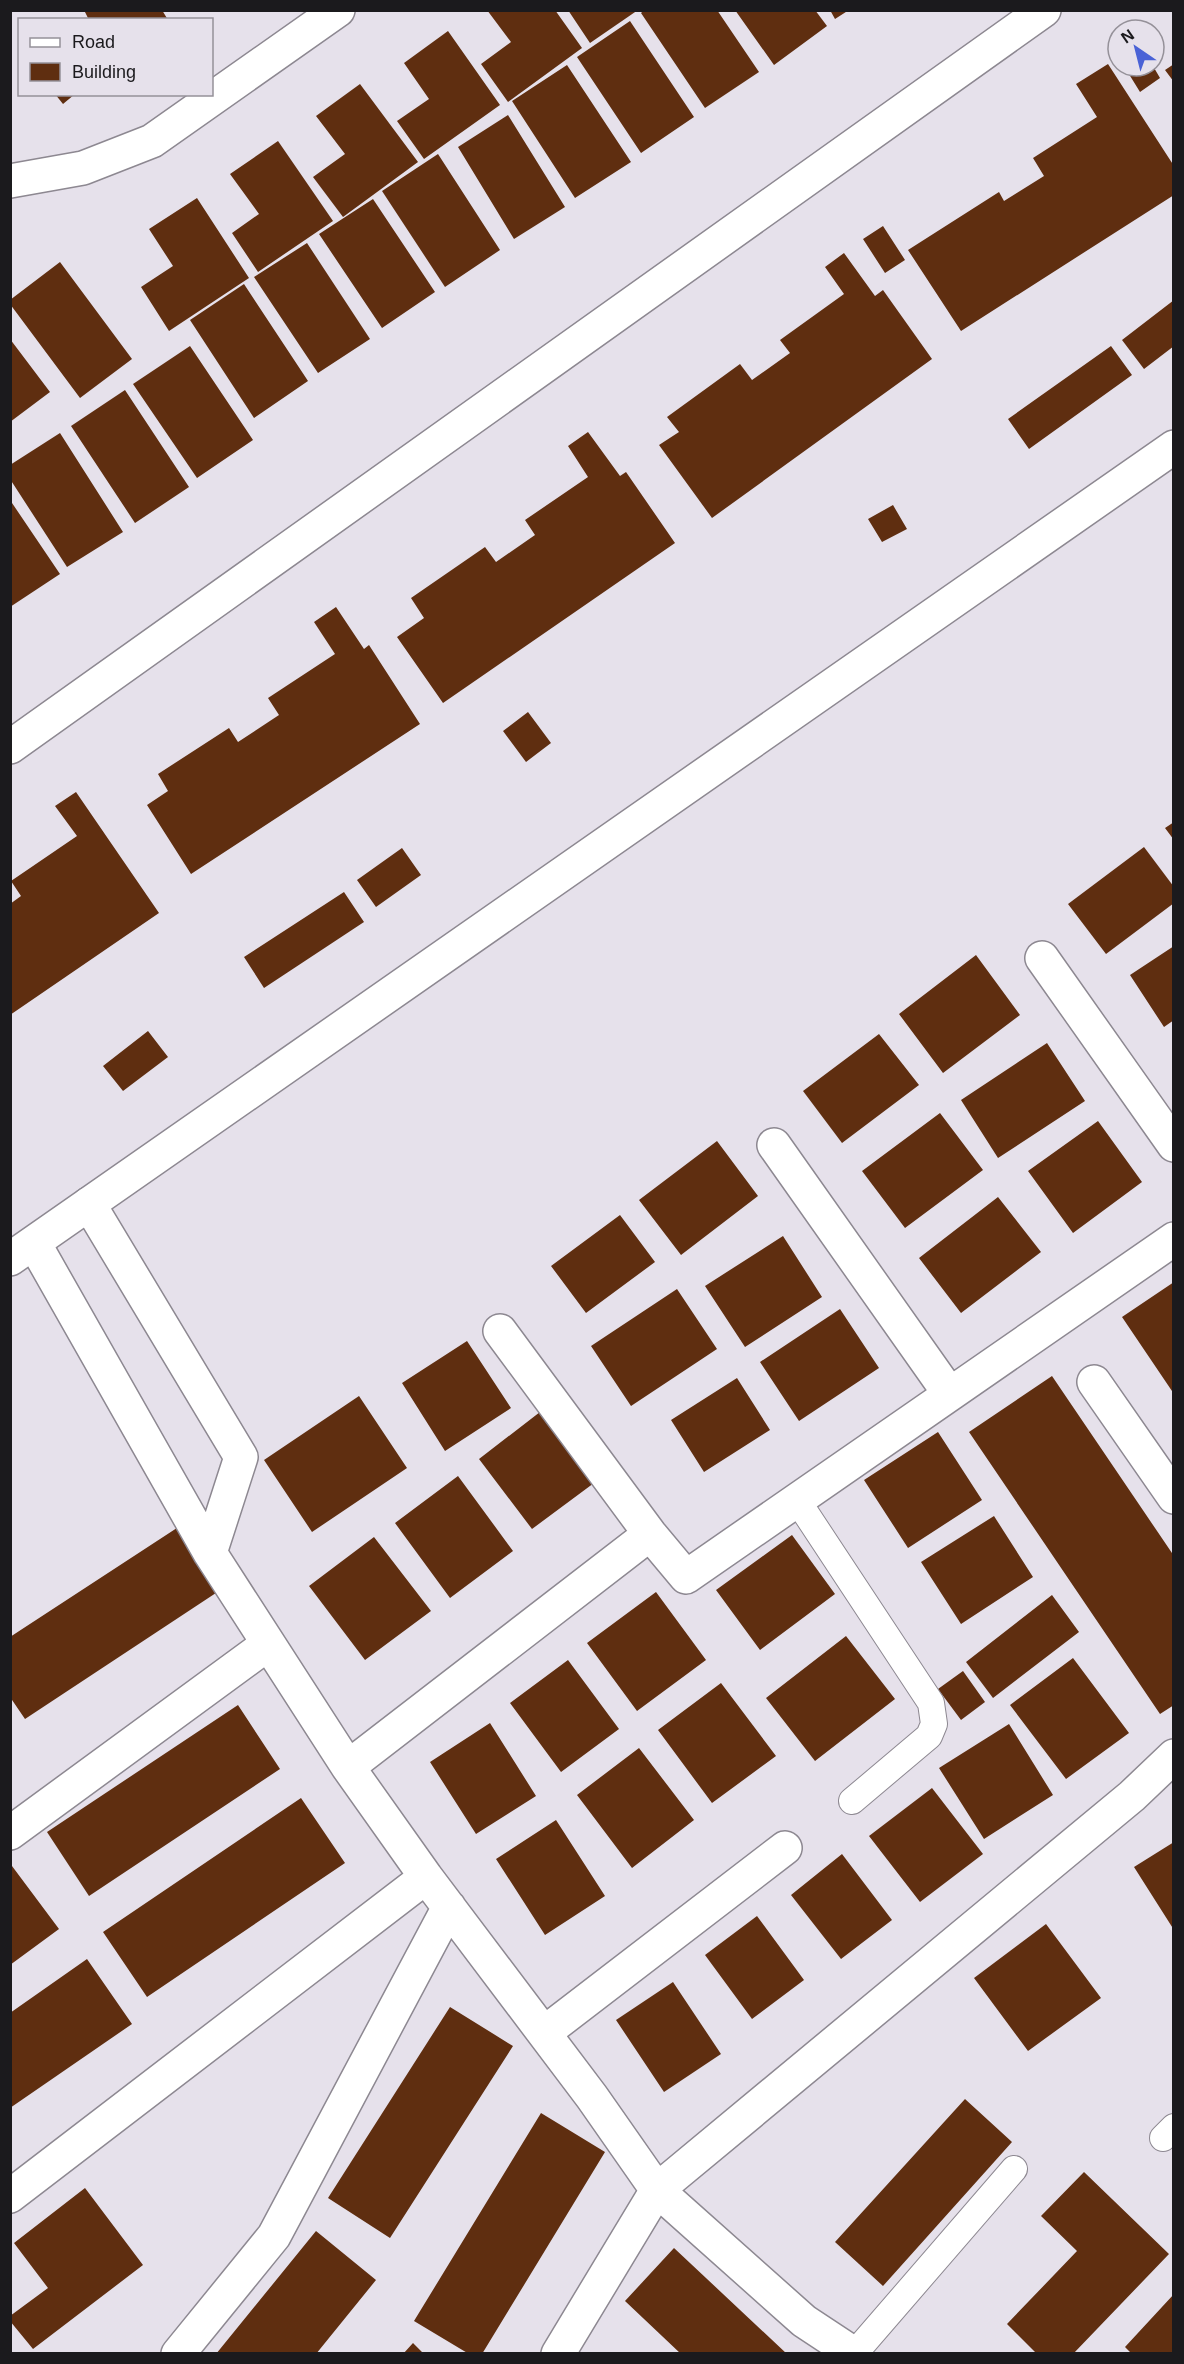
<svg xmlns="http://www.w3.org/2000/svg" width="1184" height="2364" font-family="Arial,sans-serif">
	<rect width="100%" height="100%" fill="#e6e1eb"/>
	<!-- building -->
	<path fill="#5f2e10" d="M84 10H162L168 20H89Z
		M487 10H555L582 48 508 102 481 64 511 42Z
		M568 10H638L590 43Z
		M644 10H717L759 72 705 108 641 13Z
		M735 10H815L827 26 774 65Z
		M830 10H849L835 19Z
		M630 21 694 117 641 153 577 57Z
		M448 31 500 105 424 159 397 121 429 99 404 63Z
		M1108 64 1174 166V195L961 331 908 250 999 192 1004 201 1044 176 1033 158 1097 117 1076 84Z
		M1174 64V82L1165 70Z
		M567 65 631 162 575 198 512 101Z
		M1124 66H1153L1160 78 1140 92Z
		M360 84 418 162 343 217 313 177 345 154 316 116Z
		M55 94H75L63 104Z
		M508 115 565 207 514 239 458 147Z
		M278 141 333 221 258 272 232 233 259 214 230 174Z
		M438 154 500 250 445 287 382 191Z
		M197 198 249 278 169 331 141 287 173 266 149 229Z
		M373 199 435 292 382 328 319 234Z
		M883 226 905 260 885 273 863 239Z
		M307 243 370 339 318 373 254 277Z
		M844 253 875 296 883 290 932 359 712 518 659 445 679 432 667 417 740 364 752 380 790 353 780 340 844 294 825 267Z
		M60 262 132 359 80 398 10 304V300Z
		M244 284 308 381 254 418 190 320Z
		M1174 300V346L1144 369 1122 340Z
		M10 339 50 392 10 422Z
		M190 346 253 440 197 478 133 384Z
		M1111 346 1132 375 1029 449 1008 419Z
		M125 390 189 487 135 523 71 426Z
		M588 432 620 476 626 472 675 543 443 703 397 637 424 618 411 598 485 547 496 562 535 535 525 520 588 477 568 446Z
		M60 433 123 532 67 567 10 479V465Z
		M10 500 60 574 10 607Z
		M893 505 907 529 882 542 868 519Z
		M336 607 364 649 369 645 420 724 191 874 147 805 168 791 158 774 229 728 238 742 279 715 268 698 335 654 314 622Z
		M528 712 551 743 526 762 503 731Z
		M76 792 159 913 10 1015V904L21 896 11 881 77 836 55 806Z
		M1174 822V840L1165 828Z
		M1144 847 1174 887V903L1106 954 1068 904Z
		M402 848 421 875 376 907 357 880Z
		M344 892 364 922 264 988 244 957Z
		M1174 946V1020L1164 1027 1130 975Z
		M976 955 1020 1015 943 1073 899 1014Z
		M148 1031 168 1057 123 1091 103 1066Z
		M879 1034 919 1085 842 1143 803 1091Z
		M1047 1043 1085 1101 998 1158 961 1100Z
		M940 1113 983 1170 905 1228 862 1171Z
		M1098 1121 1142 1182 1073 1233 1028 1171Z
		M717 1141 758 1196 681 1255 639 1200Z
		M998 1197 1041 1252 961 1313 919 1258Z
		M620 1215 655 1262 586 1313 551 1266Z
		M783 1236 822 1297 745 1347 705 1286Z
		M1174 1282V1394L1122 1317Z
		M677 1289 717 1349 631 1406 591 1346Z
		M840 1309 879 1368 799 1421 760 1362Z
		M467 1341 511 1408 445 1451 402 1383Z
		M1052 1376 1174 1556V1705L1160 1714 969 1432Z
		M737 1378 770 1430 704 1472 671 1420Z
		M359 1396 407 1468 312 1532 264 1460Z
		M540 1412 594 1483 532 1529 479 1459Z
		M938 1432 982 1500 908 1548 864 1480Z
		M458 1476 513 1551 450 1598 395 1523Z
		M994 1516 1033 1577 961 1624 921 1562Z
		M183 1524 225 1587 25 1719 10 1697V1637Z
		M792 1535 835 1594 760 1650 716 1590Z
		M374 1537 431 1611 365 1660 309 1586Z
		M656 1592 706 1660 637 1711 587 1643Z
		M1052 1595 1079 1632 993 1698 966 1662Z
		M846 1636 895 1699 815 1761 766 1698Z
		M1073 1658 1129 1733 1066 1779 1010 1705Z
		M568 1660 619 1729 561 1772 510 1703Z
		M963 1671 985 1702 961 1720 938 1689Z
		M721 1683 776 1756 712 1803 658 1730Z
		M238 1705 280 1769 89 1896 47 1832Z
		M490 1723 536 1796 476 1834 430 1762Z
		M1009 1724 1053 1795 984 1839 939 1768Z
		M639 1748 694 1820 632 1868 577 1795Z
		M932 1788 983 1854 920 1902 869 1836Z
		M301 1798 345 1863 147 1997 103 1932Z
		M556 1820 605 1896 545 1935 496 1859Z
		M1174 1842V1930L1134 1867Z
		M842 1854 892 1920 841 1959 791 1895Z
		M12 1866 59 1929 10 1965V1867Z
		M757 1916 804 1980 752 2019 705 1955Z
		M1046 1924 1101 1998 1028 2051 974 1978Z
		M87 1959 132 2024 10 2108V2013Z
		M673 1982 721 2054 664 2092 616 2020Z
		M450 2007 513 2046 390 2238 328 2198Z
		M965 2099 1012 2142 883 2286 835 2242Z
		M541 2113 605 2152 482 2354H469L414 2321Z
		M1084 2172 1169 2254 1073 2354H1037L1007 2324 1077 2251 1041 2216Z
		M85 2188 143 2265 33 2349 10 2321V2316L48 2288 14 2243Z
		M316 2231 376 2280 316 2354H216Z
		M674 2248 787 2354H681L625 2301Z
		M1174 2294V2354H1132L1125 2347Z
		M413 2343 424 2354H403Z"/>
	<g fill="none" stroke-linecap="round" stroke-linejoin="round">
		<defs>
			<path id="lane" d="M797 1500 931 1703 934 1724 929 1736 852 1801
				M1163 2138 1174 2127
				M854 2354 1014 2169"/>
			<path id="street" d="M10 181 83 168 152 141 338 10
				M10 747 1044 10
				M1042 958 1174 1145
				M774 1145 949 1393
				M89 1204 241 1457 210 1553
				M34 1243 210 1553 348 1767 426 1877 592 2097 657 2190 804 2321 854 2354
				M500 1331 650 1534 686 1577 1174 1239
				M1094 1382 1174 1497
				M348 1767 650 1534
				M10 1833 268 1644
				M544 2033 785 1848
				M10 2196 426 1877
				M178 2354 274 2236 449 1907
				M558 2354 657 2190 1132 1796 1174 1756"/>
			<path id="secondary" d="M10 1259 1174 447"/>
		</defs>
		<!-- lane casing -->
		<use href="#lane" stroke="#8d8891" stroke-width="28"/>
		<!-- street casing -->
		<use href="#street" stroke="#8d8891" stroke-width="36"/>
		<!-- secondary casing -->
		<use href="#secondary" stroke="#8d8891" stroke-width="36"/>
		<!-- lane -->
		<use href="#lane" stroke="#fff" stroke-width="26"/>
		<!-- street -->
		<use href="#street" stroke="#fff" stroke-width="33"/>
		<!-- secondary -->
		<use href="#secondary" stroke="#fff" stroke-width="33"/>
	</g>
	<!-- border -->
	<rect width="1184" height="2364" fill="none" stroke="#1b1a1d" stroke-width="24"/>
	<!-- legend -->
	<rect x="18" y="18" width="195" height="78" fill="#e6e1eb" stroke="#959199" stroke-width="1.5"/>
	<rect x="30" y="38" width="30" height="9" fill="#ffffff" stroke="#959199" stroke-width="1.5"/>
	<text x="72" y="48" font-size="18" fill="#1b1a1d">Road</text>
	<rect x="30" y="63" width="30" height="18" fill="#5f2e10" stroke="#959199" stroke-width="1.5"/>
	<text x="72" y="78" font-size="18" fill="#1b1a1d">Building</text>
	<!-- north arrow -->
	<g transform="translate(1136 48) rotate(325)"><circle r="28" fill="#e6e1eb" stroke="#959199" stroke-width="1.5"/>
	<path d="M0-4.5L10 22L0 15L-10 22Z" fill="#4a62d6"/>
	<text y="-9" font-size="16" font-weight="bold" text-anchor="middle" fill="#1b1a1d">N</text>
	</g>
</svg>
